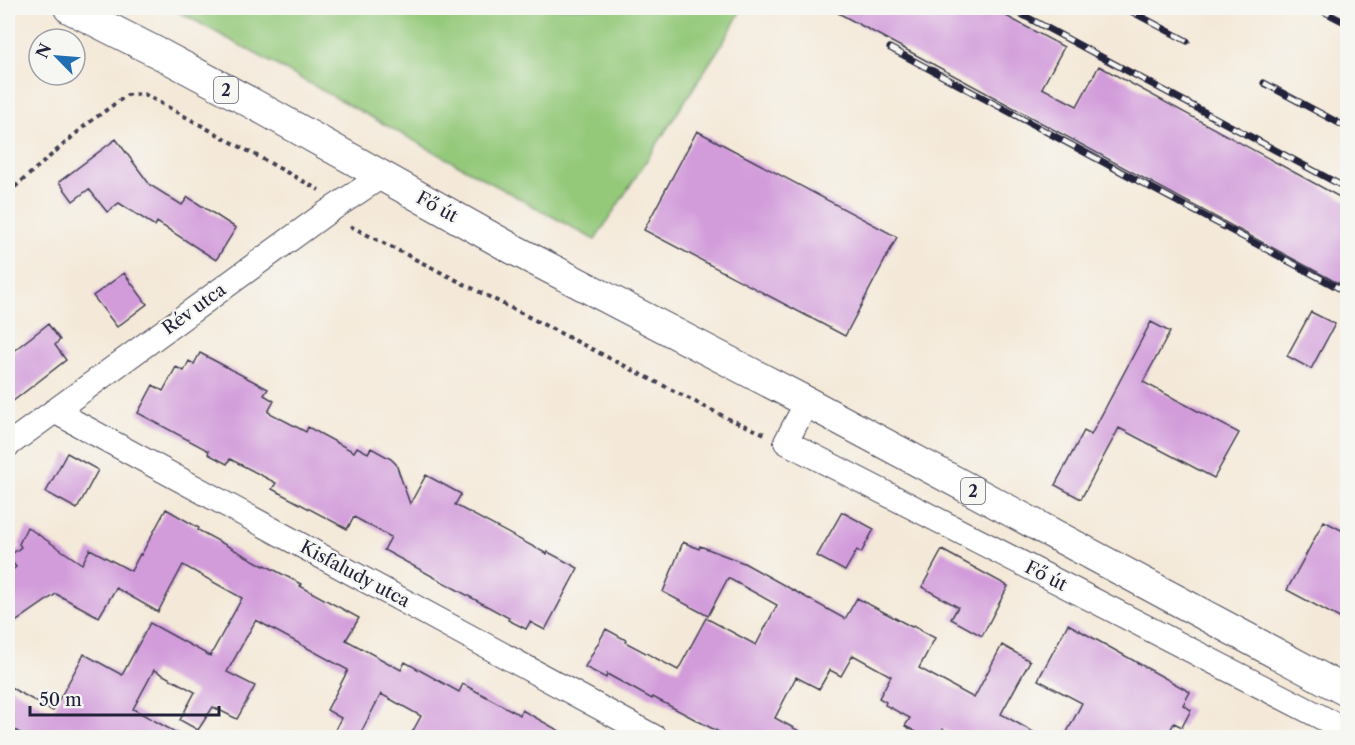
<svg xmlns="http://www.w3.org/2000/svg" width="1355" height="745" font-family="'Libre Caslon Text',serif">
	<rect width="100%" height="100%" fill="#f6f6f2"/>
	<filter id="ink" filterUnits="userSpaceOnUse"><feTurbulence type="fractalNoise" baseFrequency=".0167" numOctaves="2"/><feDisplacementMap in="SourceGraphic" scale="12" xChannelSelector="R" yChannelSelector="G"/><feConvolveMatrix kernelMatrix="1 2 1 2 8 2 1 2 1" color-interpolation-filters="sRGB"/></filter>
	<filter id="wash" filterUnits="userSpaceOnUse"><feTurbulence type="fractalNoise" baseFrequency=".008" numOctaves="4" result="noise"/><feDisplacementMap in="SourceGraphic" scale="24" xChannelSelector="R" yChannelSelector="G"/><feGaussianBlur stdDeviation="1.35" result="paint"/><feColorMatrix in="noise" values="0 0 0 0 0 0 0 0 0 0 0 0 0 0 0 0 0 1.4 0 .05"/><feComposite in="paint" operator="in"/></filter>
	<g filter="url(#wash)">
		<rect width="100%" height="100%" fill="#f4e9d8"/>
		<!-- green -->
		<path fill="#94c97a" stroke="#5b765a" stroke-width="1.5" d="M172 8H742L727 36 595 240Z"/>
		<g id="blocks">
			<!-- building -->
			<path fill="#d29bda" d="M829 8H991L1064 47 1042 88 1077 106 1099 66 1347 201V288Z
				M697 131 897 237 845 336 644 230Z
				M116 139 150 185 182 205 188 197 236 228 216 260 157 222 155 226 119 203 107 212 89 189 73 201 59 182Z
				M124 273 147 304 117 327 93 296Z
				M1311 312 1335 324 1311 369 1287 356Z
				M1151 322 1170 332 1143 382 1239 433 1214 478 1119 428 1081 499 1055 485 1084 431 1091 435Z
				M48 324 60 340 55 345 66 360 8 405V355Z
				M200 353 268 389 264 395 274 401 268 412 306 432 308 427 354 452 357 447 368 453 371 448 391 459 396 464 410 504 426 475 461 494 455 505 547 554 548 552 578 568 545 630 530 622 526 629 508 620 509 618 384 550 391 537 354 517 347 529 272 489 276 483 230 459 227 464 208 454 209 451 138 413 153 385 163 391 176 367 184 371 189 361 194 364Z
				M67 453 98 470 77 509 46 492Z
				M166 509 199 528 198 530 264 566 265 565 301 584 300 586 359 618 346 640 401 670 405 662 459 692 463 684 520 715 522 710 572 738H409L421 716 381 694 358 738H331L341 718 327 710 348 670 256 620 227 672 255 686 237 719 213 707 198 730 180 720 195 692 154 670 133 709 186 738H28L8 726V686L53 711 84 654 122 675 150 623 210 656 242 598 183 565 158 612 116 588 99 617 56 594 8 627V574L16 567 8 557 21 547 19 544 27 527 82 564 90 549 131 571 140 554 141 555Z
				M842 512 874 529 861 553 857 550 845 571 817 556Z
				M1324 521 1347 533V622L1287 590Z
				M683 542 699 549 700 546 744 563 845 619 857 598 912 627 913 626 935 638 919 668 974 698 1002 645 1030 661 1001 714 1044 738H959L943 729 938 738H927L905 726 910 718 885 705 886 702 879 698 891 676 853 655 841 676 830 670 819 689 796 677 775 718 812 738H730L653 697 652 699 607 674 606 678 585 667 606 629 626 640 625 642 678 670 706 618 756 645 777 605 728 578 708 616 663 592Z
				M942 550 1008 586 982 636 951 619 958 607 922 587Z
				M1068 624 1190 692 1183 705 1191 710 1182 727 1174 723 1166 738H1064L1082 703 1038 680Z"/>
		</g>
	</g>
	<g filter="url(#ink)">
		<use href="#blocks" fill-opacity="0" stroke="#424053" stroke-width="1.5"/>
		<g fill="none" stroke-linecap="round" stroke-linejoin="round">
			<defs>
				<path id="minor" d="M807 402 786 442 1348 731
					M54 411 656 738
					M8 445 326 213 382 176"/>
				<path id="major" d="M69 8 162 55 257 106 511 248 807 402 1348 692"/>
			</defs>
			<!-- minor casing -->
			<use href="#minor" stroke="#424053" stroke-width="26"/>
			<!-- major casing -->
			<use href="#major" stroke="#424053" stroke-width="32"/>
			<!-- path -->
			<path stroke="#424053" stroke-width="4" stroke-dasharray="4.5 4.5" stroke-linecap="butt" d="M8 193 87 124 127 95 144 94 319 190
				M350 226 729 419 765 434"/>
			<!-- minor -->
			<use href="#minor" stroke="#fff" stroke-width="24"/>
			<!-- major -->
			<use href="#major" stroke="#fff" stroke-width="30"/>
			<defs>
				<path id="rail" d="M1010 8 1348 189
					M1125 8 1187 41
					M1317 8 1348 24
					M890 48 1348 293
					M1264 83 1348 128"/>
			</defs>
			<!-- rail casing -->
			<use href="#rail" stroke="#22223b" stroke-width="7"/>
			<!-- rail -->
			<use href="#rail" stroke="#f6f6f2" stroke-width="4.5" stroke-dasharray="14" stroke-linecap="butt"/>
		</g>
	</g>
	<g text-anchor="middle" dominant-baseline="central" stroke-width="4.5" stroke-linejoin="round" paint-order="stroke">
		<!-- shield labels -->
		<g fill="#f6f6f2" stroke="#626272" stroke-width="1.5">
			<rect x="214" y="77" width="24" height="26" rx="4.5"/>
			<rect x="961" y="478" width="24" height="26" rx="4.5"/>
		</g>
		<g font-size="16" font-weight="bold" fill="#22223b">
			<text x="226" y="90">2</text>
			<text x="973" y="491">2</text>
		</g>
		<!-- street labels -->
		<g font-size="18" fill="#22223b" stroke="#f6f6f2">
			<text transform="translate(437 207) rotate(29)">Fő út</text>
			<text transform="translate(194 309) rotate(-36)">Rév utca</text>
			<text transform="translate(355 574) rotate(28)">Kisfaludy utca</text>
			<text transform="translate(1046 576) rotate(27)">Fő út</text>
		</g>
	</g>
	<!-- margin -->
	<rect width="1355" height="745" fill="none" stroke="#f6f6f2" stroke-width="30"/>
	<!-- north arrow -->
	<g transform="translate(57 57) rotate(295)"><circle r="28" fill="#f6f6f2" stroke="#a1a1a9" stroke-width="1.5"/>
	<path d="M0-4.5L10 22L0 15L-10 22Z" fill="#1f6fb2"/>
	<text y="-9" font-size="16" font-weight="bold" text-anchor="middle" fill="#22223b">N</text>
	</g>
	<!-- scale -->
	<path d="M30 706v9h189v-9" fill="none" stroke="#22223b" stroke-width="3"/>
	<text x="39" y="706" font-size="18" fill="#22223b" stroke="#f6f6f2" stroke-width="4.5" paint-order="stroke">50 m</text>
</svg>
